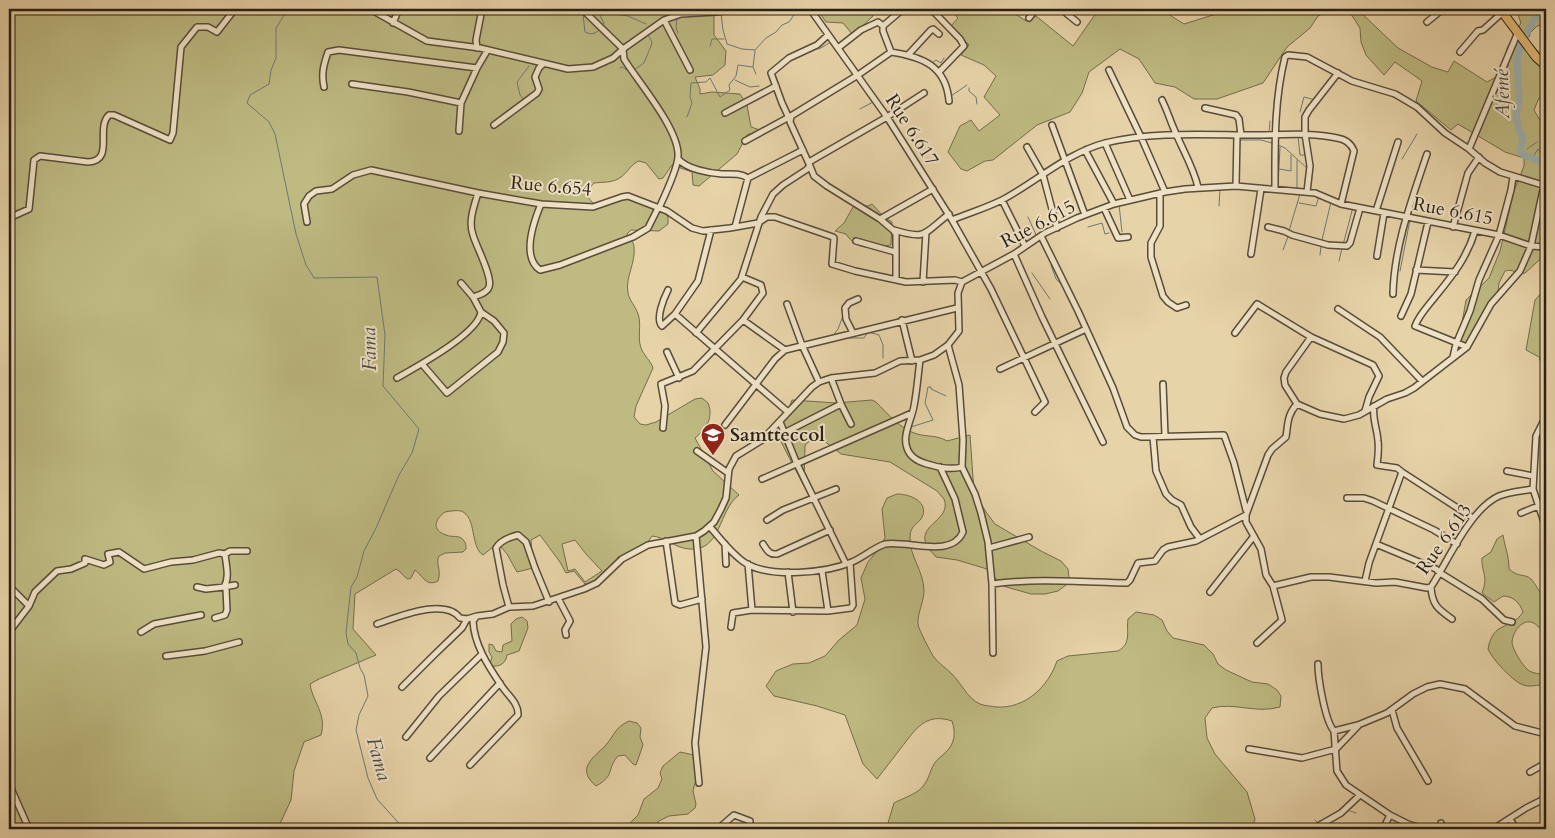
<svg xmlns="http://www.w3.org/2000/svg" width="1555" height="838" font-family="Cardo,serif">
	<rect width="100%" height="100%" fill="#e7d3a8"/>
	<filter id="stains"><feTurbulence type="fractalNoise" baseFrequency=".004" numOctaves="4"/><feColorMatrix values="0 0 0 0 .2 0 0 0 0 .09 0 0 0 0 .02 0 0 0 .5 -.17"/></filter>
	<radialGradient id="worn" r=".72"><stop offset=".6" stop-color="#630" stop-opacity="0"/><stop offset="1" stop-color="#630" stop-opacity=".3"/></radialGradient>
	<!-- green -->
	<path fill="#beba82" stroke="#736c4c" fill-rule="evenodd" d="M9 9H714V35L726 51 725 65 713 75 695 77 700 89V94L712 92 740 94 747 105 751 127 760 130 747 135 737 154 699 186 693 185 692 172 672 165 663 178 659 179 646 163 639 161C631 164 628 172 621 177 614 183 602 182 594 183 584 193 587 199 597 206L611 204 625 196 663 211 668 217V224L659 231 631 230 627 234C629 238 634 242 634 247 636 263 625 277 628 293 629 300 636 307 638 314 642 325 637 336 641 348 644 356 651 361 653 368L636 406 634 417 640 424 646 425 656 422 695 399 702 398 708 403C714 417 706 429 695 438L713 471 739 495C718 510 722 552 689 549 675 548 665 537 652 536L645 546 629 554 618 557C613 570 601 585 585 584L574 571 566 573 560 562 540 535 531 540 533 568 517 572 507 554 500 546 493 547 483 555C470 547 477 517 461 511 457 510 450 511 445 512 435 519 431 530 446 535 452 538 460 534 464 541 466 543 466 546 466 549L463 552 445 553 439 556C435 563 442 570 438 581 426 587 423 576 415 570L411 578 408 579C403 577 401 571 396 569L355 594 353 629 376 655 319 679 310 684C313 703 327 714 321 735L304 742 294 771 291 800 279 826 280 829H9ZM575 540 586 554 602 571 585 582 575 569 568 571 562 544Z
		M823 9H872L873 16 853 35 843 23 826 22 819 12Z
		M949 9H1008L1026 21 1036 16 1073 46 1099 9H1160L1184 24 1232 9H1333L1318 16 1310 28 1287 47 1263 83 1217 99H1194L1175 87 1155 83 1139 59 1120 49 1089 72 1082 93 1070 112 1037 125 993 160 985 161 967 171 961 169 948 152 960 126 971 120 979 131 1000 115 984 97 996 76 984 65 961 55 969 45 951 26 958 18Z
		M1341 9H1357L1398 48 1432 67 1448 72 1454 61 1487 82C1504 73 1513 69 1507 48L1521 23 1516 9H1546V24L1537 26 1530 33V35L1527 39 1546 60V97L1539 98 1534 110 1546 131V254L1525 273C1518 275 1512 268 1505 271L1499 283 1497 300 1464 351 1460 350 1458 346 1466 300 1489 278 1500 251 1514 191 1524 166V158L1505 152 1458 124 1451 130 1416 101 1422 81 1395 62 1384 75 1366 55 1361 42 1360 28 1349 11Z
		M857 200 862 205 868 206 872 204 884 217 892 222 891 245C871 247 858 252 846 234L835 231 844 223Z
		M1546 288V334L1543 332 1542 341 1546 344V359L1545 356 1543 355 1541 358 1526 350 1535 300Z
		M792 400 836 403 872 400 876 402C888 414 900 429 917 434 928 437 937 435 947 441L970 435 974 492 986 512 995 524 1041 551 1061 561 1068 569 1069 578 1066 585 1058 591 1045 594H1031L1003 586 987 569 957 560 936 557C933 553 928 549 926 544 918 524 952 520 944 499L937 491 890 462 841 454 823 440H811L805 445 804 486 778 436Z
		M897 494C908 494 927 500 923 515 920 524 910 524 910 537 909 556 924 571 924 591 924 603 915 617 919 628 923 637 928 647 933 656 938 663 946 668 952 674 961 683 968 699 980 704 985 706 991 706 996 707 1025 709 1048 687 1057 661L1068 656 1118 651C1132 643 1126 632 1128 619L1136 612 1154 615 1162 620 1167 631 1173 638 1204 645 1213 654 1218 664 1226 670 1252 682 1268 684 1277 690 1281 696 1280 707C1255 714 1235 702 1212 708L1205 718 1207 738 1215 754 1247 792 1255 819 1252 829H889L888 823 894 803C903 798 918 794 924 785 929 779 930 770 934 764 937 759 941 757 945 753 955 744 956 733 952 721 925 712 915 730 901 748 893 758 885 769 877 779L863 764 845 715 817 706 774 696 766 686 776 671 793 664 809 663 825 656 839 640 857 625 865 599 861 578 868 562 877 551 885 538 882 509 887 498Z
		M1503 535C1505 548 1509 555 1509 569 1519 578 1524 573 1531 579 1537 585 1537 591 1546 598V635C1541 631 1538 624 1531 622 1521 620 1512 633 1512 643 1513 650 1522 665 1528 670 1533 674 1540 673 1546 676V684C1538 685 1528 688 1521 684 1512 680 1492 659 1488 649 1493 620 1511 631 1523 612 1520 603 1513 596 1503 596L1494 602 1482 593C1489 576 1481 572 1482 558L1491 552 1497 539Z
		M522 617 527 621 528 628 519 651 507 655C506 663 500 667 492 666L490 664 492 657 489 652V644L493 645 496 651 502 652 503 645 512 641 511 624 516 619Z
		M629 721 637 723 641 728 640 737 643 745 636 765 633 764 625 755 618 756C606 769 616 775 596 786 576 769 592 759 605 746 615 735 614 728 629 721Z
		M680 752 694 755 696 779 693 791 696 804 695 808 688 814 669 816 659 821 651 829H624L638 815 644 799 658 788 662 779 660 773 663 766Z"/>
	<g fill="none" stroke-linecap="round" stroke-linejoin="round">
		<!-- stream -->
		<path stroke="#6e7875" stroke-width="1" d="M288 9 276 28V58L271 70 269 84 250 95 247 103 269 122 275 134 296 234 306 265 314 278 377 277 385 335 383 386 419 429 412 453 399 475 376 528 364 551 357 577 351 587 346 633 348 644 356 653 360 668 364 675 368 696 359 715 356 730 368 778 377 799 404 829
			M613 9 615 14 628 16 646 24
			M1364 9H1365
			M1382 13 1385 9
			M583 14 585 32C591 35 596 34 600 29
			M721 14 723 30 727 44 742 49 755 50 766 38 776 32 782 25 789 22 798 9
			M677 18 676 28 678 33
			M602 26 604 23 600 16 603 9
			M710 46 712 39H724
			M819 49 831 42
			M755 51 753 67 756 74
			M932 63 936 60 941 63 944 58
			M620 68 622 67 630 72
			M634 70 644 63 651 46 652 42 648 35
			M735 80 750 87 759 86
			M969 88V91L976 97 977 104
			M951 96 967 85
			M524 100 520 95 517 82 529 66
			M860 109 873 102
			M1300 112 1304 97 1315 100
			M687 117 692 103 690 97 691 83 706 82 710 78 720 97 730 90 729 85 736 76 738 65 753 67
			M1269 133 1270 121
			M1298 136 1300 155H1307
			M1227 138 1235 139
			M1239 140H1261L1272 143
			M1278 145 1285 148 1309 170
			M1527 149 1537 142
			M1533 157 1538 149 1543 157 1546 156
			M1402 159 1417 134
			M1297 160V189
			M1279 169 1291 171V155
			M1278 188 1280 147
			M1299 203 1316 206 1319 196
			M1119 204 1122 232
			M1219 206 1220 189
			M1028 217 1037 237
			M1088 227 1102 223 1105 234 1109 233
			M1289 231 1300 194
			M1322 240 1331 202
			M1343 245 1353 207
			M1420 245 1425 222
			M1283 250 1289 234
			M1320 255 1321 246
			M1339 261 1342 248
			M1051 265 1056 279 1062 285
			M1400 271 1410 220
			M1032 273 1050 299
			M833 336 838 329 843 316
			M841 338H864L868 332 879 335 883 345V358
			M1539 360 1546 345
			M911 427 933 420 925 403 928 387H931V389L946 396
			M1350 811 1356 813
			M1315 820 1319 824
			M1336 829 1343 825"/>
		<!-- river -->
		<path stroke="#9db4b4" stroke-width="7" d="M1538 9 1533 22 1521 42 1517 60 1519 100 1516 117 1519 130 1523 138 1520 151 1525 156 1546 163"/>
		<defs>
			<path id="minor" d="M370 9 427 41 480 48 568 69 593 67 613 58 623 49 664 20 681 14 716 12 742 9
				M582 9 623 49 624 59C638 82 680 130 678 157 677 170 665 195 659 208
				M810 9 887 117 952 220 991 289 1045 402 1035 412
				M931 9 960 39 964 46 939 72
				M1061 9 1077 22
				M439 10V9
				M1029 18 1036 9
				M664 20 690 70
				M1427 22 1443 9
				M393 23 399 9
				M883 26V31L891 52
				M1518 32 1469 149 1485 163 1500 172 1546 186
				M477 48 476 40 482 9
				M838 48 861 30 878 22 883 26 903 9
				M1460 52 1478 31 1483 30 1503 12
				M908 55 931 30 933 29 939 34
				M1109 70 1141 137 1165 192
				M352 84 408 92 461 103
				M324 87C321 73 324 64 328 52L339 50 477 68
				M1162 100C1167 110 1170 120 1174 129 1182 149 1193 166 1198 187
				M1205 108 1236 115 1239 119 1241 135
				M725 113 776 86
				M494 125 537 93 539 89 535 77 539 68 543 64
				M1052 125 1085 215
				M459 131 461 103 477 68 487 51
				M745 141 791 116H788L782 103 771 73 789 58 817 45 828 35
				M1105 143 1130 200
				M1027 147 1043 175 1057 228
				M1085 150 1114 204
				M678 159C687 169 708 173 722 174 732 174 740 173 748 178
				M809 162 887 117 924 93
				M810 166 814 176 827 186 880 219 933 189
				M1236 186 1237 135
				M1275 189C1275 145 1274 101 1285 57L1288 55 1307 57 1352 81 1395 94 1417 107 1445 133 1469 149
				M1307 192 1310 166 1305 134V117L1309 110 1338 73
				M1160 193V226L1151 243V257L1163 296 1168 302 1177 308 1186 305
				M1002 200 1025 246
				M541 204C534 221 521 257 540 270L560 265 633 237 648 228 658 208
				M1104 208 1118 238 1128 237
				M1376 211 1398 142
				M9 218 29 209 34 160 40 156 88 162C115 161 95 128 109 115H114L170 140 173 133 181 47 197 27H208L217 32 235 9
				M880 219 893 230 896 234V279
				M952 220C969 213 986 208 1002 200 1036 182 1067 153 1105 143 1155 131 1206 135 1257 135 1283 135 1311 132 1337 138 1344 139 1351 143 1354 151L1341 204
				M307 222 304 204 309 196 316 191 332 189 353 175 371 170 478 193 541 204 593 207 622 197 628 196 667 211 692 228 703 231 730 228 758 223 767 217H775L833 237 834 238 832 264 855 271 906 282 955 280 962 282
				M735 227 748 178 803 150
				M1268 227 1284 231 1292 235 1328 245 1347 246 1350 243 1360 208
				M1453 227 1468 173 1479 157
				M894 230C927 240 923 234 949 214
				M1041 236 1078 311 1113 388 1127 427 1135 435 1141 437 1224 435 1234 463 1246 510
				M856 241 895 252
				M1014 254 1042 317 1103 442
				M1251 254 1261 189
				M1377 256 1384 213
				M1416 270 1455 272
				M923 282 926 232
				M668 290C664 298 655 319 662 326L675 314 698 281 711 230
				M1393 294C1394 246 1412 199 1427 154
				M473 297C479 295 487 293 489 287 493 277 476 246 473 235 468 222 474 206 478 193
				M787 304 802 345 819 382
				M1338 309 1380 337 1422 381
				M675 314 788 412
				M1401 316 1411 294 1428 222
				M743 320 785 350
				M902 320 912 361
				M696 333 741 279 761 217 773 194 783 185 806 170 810 166 790 122 791 116 858 75 891 52C923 57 946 66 949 101
				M853 333 846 319 845 308 849 303 858 299
				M1235 333 1257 304 1311 337 1373 365 1379 376 1369 397 1365 411
				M1311 337 1286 372 1284 378 1285 385 1297 404 1320 414 1344 419 1359 415 1387 399 1405 393 1414 388 1467 347 1491 304 1520 271 1531 246 1544 185
				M948 345 959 385 963 440 962 467 975 494 981 513 988 542 992 584C1036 578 1082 582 1127 583L1130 580 1138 563 1155 561 1163 550 1168 547 1196 541 1246 515
				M1467 347 1415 326C1419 315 1428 306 1435 297 1452 276 1467 258 1475 231
				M667 352 679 378
				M1453 357 1456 344 1470 311 1479 280 1499 235 1511 190 1513 177
				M920 360C918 375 917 391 914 406 912 419 902 435 907 448 910 458 922 463 931 465 941 468 951 470 962 467
				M422 364 447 393 498 352 503 342 504 333 494 321 481 312 473 297 461 283
				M1544 368 1546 370
				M1000 369 1086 329
				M397 378C416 367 478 334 481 312
				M831 378 841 404 851 424
				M1163 384 1165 436
				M1374 406C1372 418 1377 428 1378 441 1379 449 1378 457 1377 465L1397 468 1402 472
				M780 422 797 464 846 564
				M725 425 775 359 785 350 957 308
				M663 428 665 406 661 384 693 371 743 320 763 293 761 285 742 277
				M784 433 841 404
				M1153 437 1156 471 1166 494 1172 500 1181 505 1191 527 1200 539
				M697 451 728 473
				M1507 471 1533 476
				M762 479 912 413
				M1533 489 1546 528
				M1347 498H1364L1373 501 1434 530 1457 544
				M1521 513 1538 506
				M767 520 783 510 836 489
				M710 527C721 539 733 556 747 564 772 578 826 573 852 562 862 558 875 547 885 544 908 540 951 559 963 532L955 499 940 467
				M696 536 706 647 695 743 699 783
				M666 541 675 603 680 605 702 599
				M725 544 726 564
				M763 544C767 550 769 555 777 554L830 530
				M1376 544 1436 569 1440 573 1482 599 1504 620 1512 622
				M989 548 1029 537
				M748 564 752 610
				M822 571 828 611
				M788 572 793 612
				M1365 581 1369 563 1402 472 1473 518
				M992 584 993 653
				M235 585 224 587C230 577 226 565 225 554L230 551H247
				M9 586 29 606 9 632
				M1273 586 1311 577H1329L1376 583 1395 582 1427 588 1431 587C1448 561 1470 509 1499 496 1509 492 1522 491 1533 489L1536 436 1546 416
				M197 587 206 589 224 587 226 589 227 610 225 615 215 618
				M1431 587C1432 605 1438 609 1452 619
				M1210 592 1254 536
				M558 598 570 621 565 630 566 635
				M29 606 35 592 57 571 71 569 85 563V559L104 565 110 562 108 554 119 552 144 569 171 562 193 560 219 553 225 554
				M509 607 503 585 496 548C500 541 510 537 518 535L526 542 535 568 549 602
				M377 624C398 617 445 597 460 618L467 619 477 616
				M731 627 733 613 752 610 828 611 851 608 853 605 850 563
				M141 632 154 624 201 615
				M1257 643 1282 620 1273 586 1266 575 1261 549 1246 522V515L1268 455 1272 449 1286 437C1288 424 1287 415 1297 404
				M166 656 205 651 239 642
				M1318 664C1318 678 1325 721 1334 731
				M402 687 433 656 462 628 467 619
				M1392 710 1397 728 1428 781
				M406 737 439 696 482 654
				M1249 749 1302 758 1336 749 1358 726
				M430 758 500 683
				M470 765 518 715C519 703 507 695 501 685 488 666 474 644 473 621L477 616 493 614 509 607 533 606 584 589 597 583 622 559 648 545 696 536 704 531 714 522 721 509 726 498 729 469 736 456 762 440 812 387 819 382 831 378 875 373 900 361 920 360 934 355 948 345 959 331 958 293 962 282 1014 254 1045 233 1077 218 1114 204 1165 192 1185 189 1236 186 1315 193 1341 204 1499 235 1531 246 1546 247
				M1530 772 1546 763
				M9 779 10 786 29 829
				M1510 819 1516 829
				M1441 823 1443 829
				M718 829 734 815 750 821 749 829
				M1313 829 1341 813 1360 795
				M1383 829 1390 815
				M1424 829 1408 824 1390 815 1346 785 1337 771 1334 731 1358 725 1387 713 1413 694 1427 687 1440 684 1465 689 1515 726 1546 734
				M1493 829 1526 808 1546 798"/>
			<path id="highway" d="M1500 9 1536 57 1546 66"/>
		</defs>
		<!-- minor casing -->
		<use href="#minor" stroke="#584c3b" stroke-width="8"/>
		<!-- highway casing -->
		<use href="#highway" stroke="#281f17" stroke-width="10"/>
		<!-- minor -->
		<use href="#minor" stroke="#efe2c6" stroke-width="5"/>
		<!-- highway -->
		<use href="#highway" stroke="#e4ba74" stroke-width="8"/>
	</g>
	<!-- icons -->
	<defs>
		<symbol id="school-pin" viewBox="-11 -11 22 30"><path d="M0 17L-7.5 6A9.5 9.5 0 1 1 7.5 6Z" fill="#8f2418" stroke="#efe2c6"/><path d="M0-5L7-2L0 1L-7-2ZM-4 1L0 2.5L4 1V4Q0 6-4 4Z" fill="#fff"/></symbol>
	</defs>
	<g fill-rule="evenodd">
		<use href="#school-pin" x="699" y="421" width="28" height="38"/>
	</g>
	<g text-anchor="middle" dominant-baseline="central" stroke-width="4" stroke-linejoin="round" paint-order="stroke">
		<!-- street labels -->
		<g font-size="19" fill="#281f17" stroke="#efe2c6">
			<text transform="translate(912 130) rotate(57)">Rue 6.617</text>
			<text transform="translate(551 186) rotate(5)">Rue 6.654</text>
			<text transform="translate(1453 211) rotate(11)">Rue 6.615</text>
			<text transform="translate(1038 224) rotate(-28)">Rue 6.615</text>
			<text transform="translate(1444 539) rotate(-55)">Rue 6.613</text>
		</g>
		<!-- poi labels -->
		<g font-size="19" font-weight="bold" fill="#281f17" stroke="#efe2c6" text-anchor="start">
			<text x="730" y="435">Samtteccol</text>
		</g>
		<!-- water labels -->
		<g font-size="20" font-style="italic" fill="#4b4c46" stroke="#efe2c6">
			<text transform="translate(1502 94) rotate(-92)">Afemé</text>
			<text transform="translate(369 349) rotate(-91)">Fama</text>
			<text transform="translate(379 759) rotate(74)">Fama</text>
		</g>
	</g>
	<!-- margin -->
	<rect width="1555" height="838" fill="none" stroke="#e7d3a8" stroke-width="30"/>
	<rect x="10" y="10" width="1535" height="818" fill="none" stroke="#281f17" stroke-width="2.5"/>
	<rect x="15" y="15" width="1525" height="808" fill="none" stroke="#281f17"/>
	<rect width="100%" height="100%" filter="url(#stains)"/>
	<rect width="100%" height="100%" fill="url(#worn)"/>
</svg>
